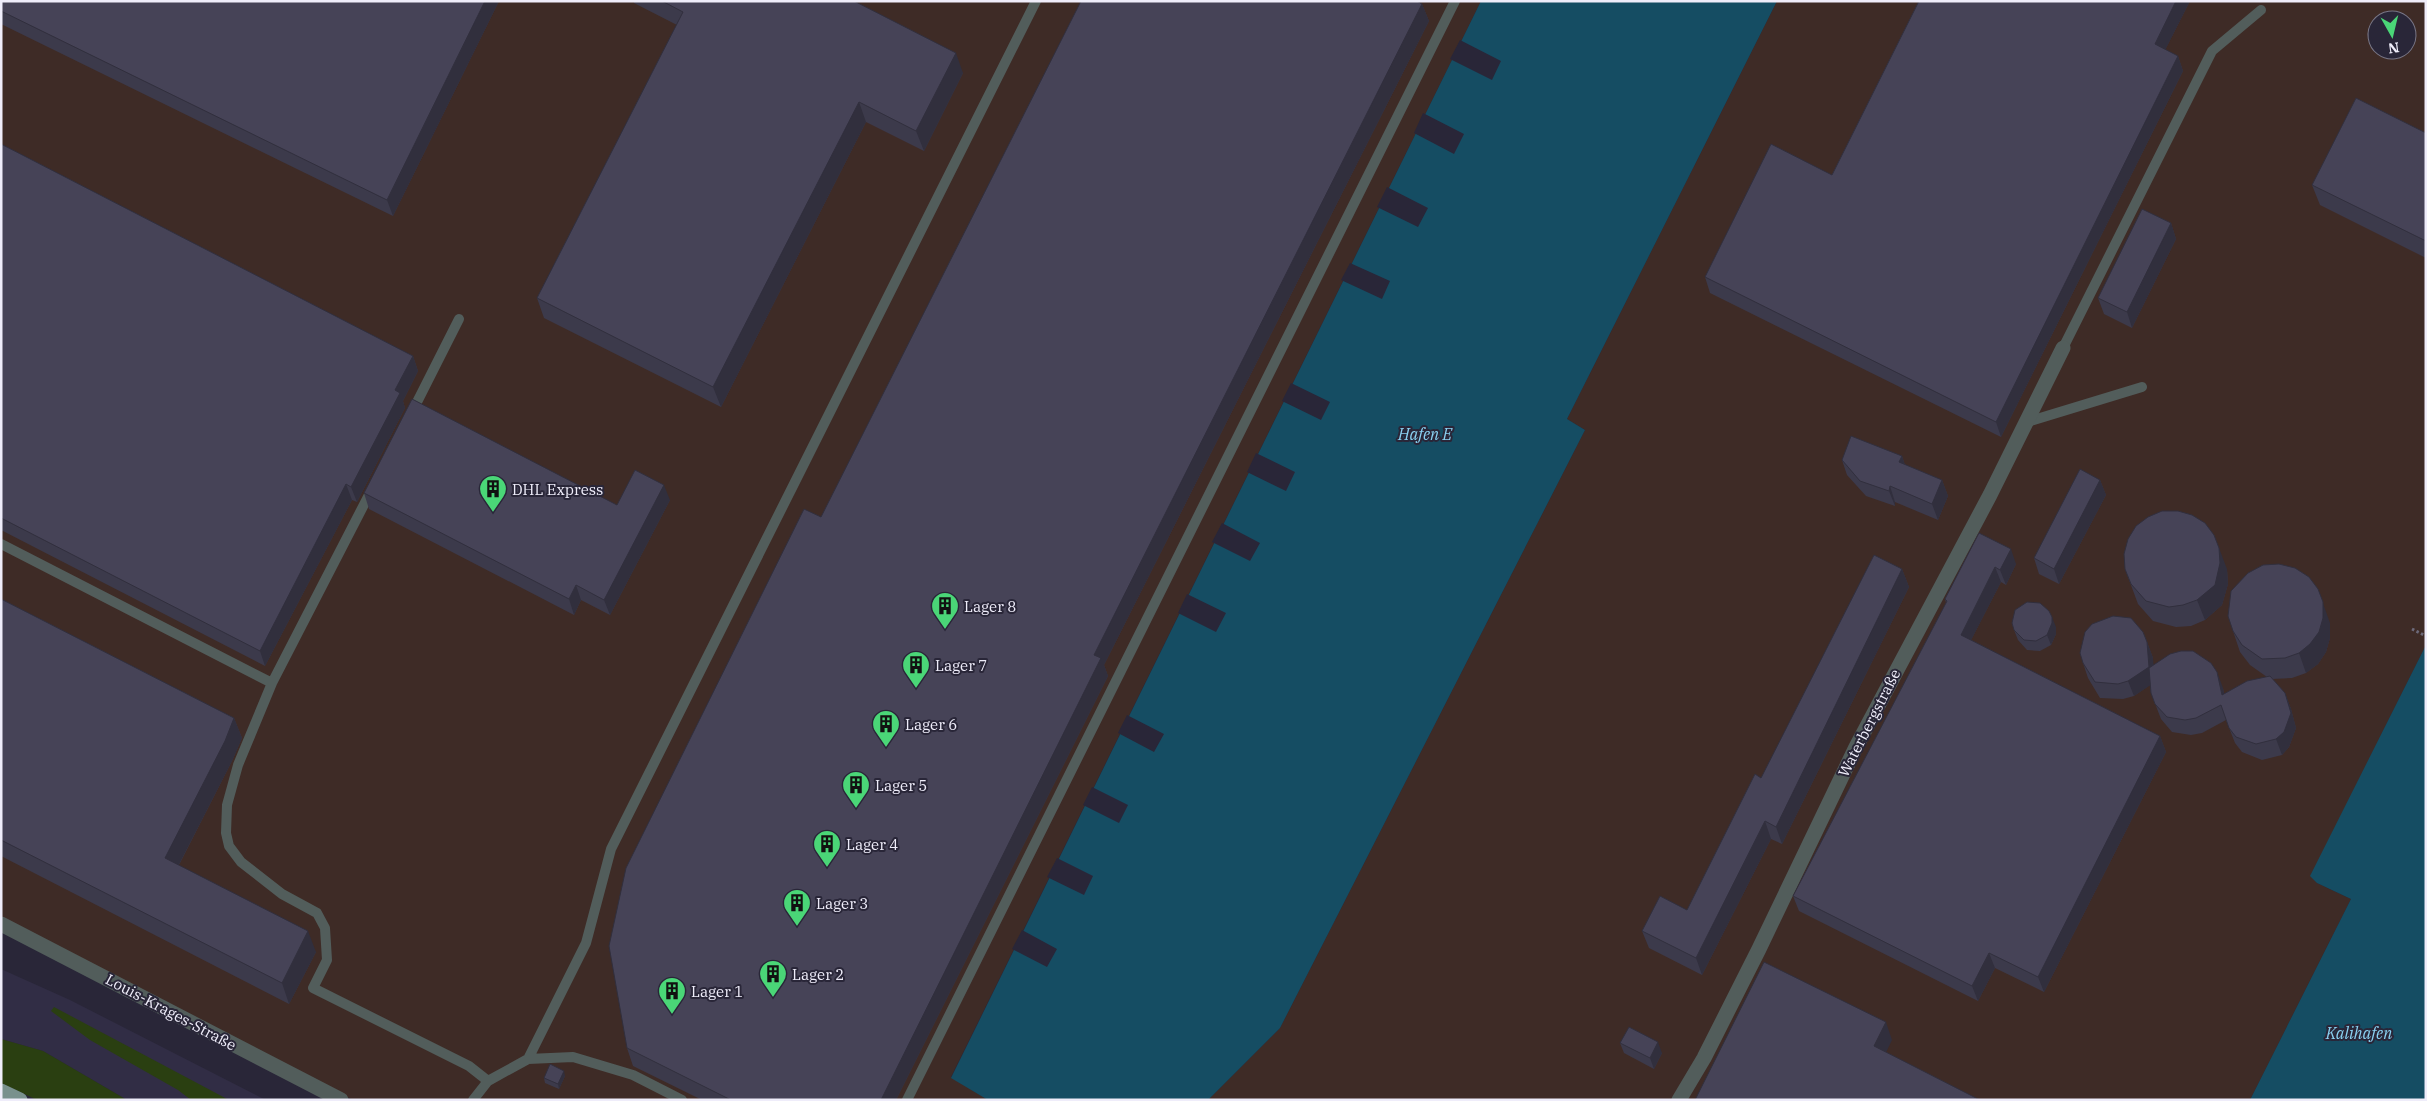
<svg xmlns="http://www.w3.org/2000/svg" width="2427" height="1101" font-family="'IBM Plex Serif',serif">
	<rect width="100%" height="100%" fill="#292638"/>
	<!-- industrial -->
	<path fill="#3e2b26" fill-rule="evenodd" d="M1 1H1481L951 1077 988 1100H353L1 917Z
		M1777 1H2426V645L2311 876 2317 883 2351 899 2250 1100H1208L1280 1028 1585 430 1567 419ZM2377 20H2407V50H2377Z"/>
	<!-- built -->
	<path fill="#312d45" d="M1 969 70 1000 266 1100H127L43 1051 1 1039Z"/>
	<!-- green -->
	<path fill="#2a3f11" d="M54 1007 229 1100H191L178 1090 90 1040 51 1011Z
		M1 1039 43 1051 127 1100H37L1 1083Z"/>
	<!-- water -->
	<path fill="#154d63" d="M1481 1H1777L1567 419 1585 430 1280 1028 1208 1100H988L951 1078Z
		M2426 645V1100H2250L2351 899 2317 883 2310 876Z"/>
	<!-- pier -->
	<path fill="#292638" d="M1460 40 1501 61 1492 80 1450 59Z
		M1423 113 1464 134 1454 154 1414 133Z
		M1387 187 1428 208 1418 227 1377 207Z
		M1350 263 1390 281 1382 299 1341 280Z
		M1291 383 1330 402 1321 420 1282 401Z
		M1256 453 1295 472 1286 491 1247 472Z
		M1222 523 1260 543 1250 561 1212 542Z
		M1187 594 1226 613 1216 632 1178 613Z
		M1127 715 1164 734 1154 752 1118 733Z
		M1092 787 1128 805 1119 823 1083 805Z
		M1057 858 1093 876 1084 895 1047 877Z
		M1022 930 1057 949 1047 967 1012 949Z"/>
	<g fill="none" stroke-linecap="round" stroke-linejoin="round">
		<!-- path -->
		<path stroke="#6d6a7a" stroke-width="3" stroke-dasharray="2.5 2.5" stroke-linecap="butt" d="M2412 629 2426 636"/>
		<!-- service -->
		<path stroke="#525d5b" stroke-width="10" d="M2063 348 2212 51 2261 10
			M411 414 459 319
			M2024 423 2142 387
			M1 544 272 683 372 489
			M272 683 238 765 227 805 226 833 229 846 241 862 282 894 317 913 325 928 327 960 313 988 469 1066 488 1081
			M528 1059 573 1057 633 1075 682 1100
			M473 1100 488 1081 528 1059 586 943 611 849 1036 1
			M907 1100 1455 1"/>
		<!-- minor -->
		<path stroke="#525d5b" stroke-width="15" d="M1679 1100 1704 1058 1759 949 1856 747 1990 495 2063 348"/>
		<!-- tertiary -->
		<path stroke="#525d5b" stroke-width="15" d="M1 924 341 1100"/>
		<!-- primary -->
		<path stroke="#79918d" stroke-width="15" d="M1 1091 20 1100"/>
	</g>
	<!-- wall -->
	<path fill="#3c3a4b" d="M1 1H499L393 216 1 24Z
		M634 1H854L963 73 924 151 866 122 721 407 544 318 537 298 677 25 634 3Z
		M1919 1H2190L2165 50 2178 56 2183 71 2001 437 1710 293 1705 277 1832 175Z
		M1422 4 1429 21 1104 665 1108 676 896 1100H702L633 1066 627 1048 821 517Z
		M2426 133V258L2320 205 2312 185Z
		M1 144 413 356 418 371 403 401 405 408 357 502 352 500 265 666 1 530Z
		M2171 223 2176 239 2132 328 2104 314 2098 298Z
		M1902 456 1905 465 1942 480 1948 496 1938 520 1895 502V506L1866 496 1847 475 1842 460Z
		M2100 480 2106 495 2059 584 2039 574 2034 558Z
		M364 493 617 505 670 500 610 615 581 600 574 615 369 509Z
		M1979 533 2016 564 2006 585 2001 582 1971 640 2160 736 2166 752 2044 992 1995 968 1978 1001 1799 911 1793 896 1946 603 1945 599Z
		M1902 569 1909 587 1782 844 1771 839 1702 975 1649 948 1642 931 1687 910 1761 778Z
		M2125 569H2227L2228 584 2222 605 2205 620 2191 626 2176 627 2153 621 2138 604Z
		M1 599 234 718 242 738 232 761 179 865 316 952 289 1004 1 856Z
		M2330 623V638L2326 652 2318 664 2306 673 2292 678 2272 679 2285 693 2291 709 2296 728 2289 747 2282 755 2262 760 2242 752 2235 743 2226 720 2202 733 2191 735 2172 732 2161 719 2151 693 2150 685 2134 696 2123 699 2100 698 2088 678 2083 663 2147 642 2153 658V665L2223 688 2224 694 2267 677 2250 665 2240 652 2233 631Z
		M2056 627V634L2051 645 2040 651 2027 650 2018 640 2014 630Z
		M1620 1043 1662 1053 1654 1069 1624 1053Z
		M565 1076 559 1089 545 1083 544 1078Z"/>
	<!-- shaded-wall -->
	<path fill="#312f3d" d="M485 1H499L393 216 387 200Z
		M2176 1H2190L2160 60 2155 44Z
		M1422 4 1429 21 1104 665 1108 676 896 1100H881L1094 655Z
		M956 53 963 73 924 151 916 131Z
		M2178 56 2183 71 2001 437 1996 422Z
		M859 102 866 122 721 407 713 387Z
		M2171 223 2176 239 2132 328 2127 312Z
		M413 356 418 371 403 401 405 408 357 502 351 487 395 390Z
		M1902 456 1907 471 1899 462Z
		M1942 480 1948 496 1938 520 1932 504Z
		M2100 480 2106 495 2059 584 2054 569Z
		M346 484 352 500 265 666 260 651Z
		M664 485 670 500 610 615 604 600Z
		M1890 486 1895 502V506L1889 491Z
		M2219 548 2227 569 2228 584 2222 605 2205 620 2197 600Z
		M2011 549 2016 564 2006 585 2000 570Z
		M1995 567 2001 582 1966 650 1961 635Z
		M1902 569 1909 587 1782 844 1776 827Z
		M576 585 581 600 574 615 569 599Z
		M2318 589 2330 623V638L2326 652 2318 664 2306 673 2299 653Z
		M2052 617 2056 627V634L2051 645 2047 635Z
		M2147 642 2153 658 2155 682 2134 696 2128 681Z
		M2217 672 2223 688 2227 711 2222 695Z
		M2285 693 2291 709 2296 728 2289 747 2282 755 2276 739Z
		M234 718 242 738 232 761 172 878 165 858Z
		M2160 736 2166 752 2044 992 2038 977Z
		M1765 821 1771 839 1702 975 1696 958Z
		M308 931 316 952 289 1004 282 983Z
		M1989 953 1995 968 1978 1001 1972 986Z
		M1886 1022 1892 1040 1880 1065 1874 1046Z
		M1658 1042 1662 1053 1654 1069 1650 1058Z
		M564 1071 565 1076 559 1089 558 1084Z"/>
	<!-- building -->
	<path fill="#464357" stroke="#312f3d" d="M1 1H485L387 200 1 11Z
		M662 1H854L956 53 916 131 859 102 713 387 537 298 683 12Z
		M1081 1H1417L1422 4 1094 655 1101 658 881 1100H731L627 1048 609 946 626 868 804 509 821 517Z
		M1919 1H2176L2155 44 2178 56 1996 422 1705 277 1771 144 1832 175Z
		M2356 98 2426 133V241L2312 185Z
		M1 144 413 356 395 390 400 393 351 487 346 484 260 651 1 518Z
		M2142 209 2171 223 2127 312 2098 298Z
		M412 399 617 505 635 470 664 485 604 600 576 585 569 599 364 493Z
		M1851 436 1902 456 1899 462 1942 480 1932 504 1890 486 1889 491 1860 481 1842 460Z
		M2080 469 2100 480 2054 569 2034 558Z
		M2162 511H2178L2192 515 2205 523 2214 535 2219 548 2220 563 2215 585 2197 600 2183 605 2169 607 2146 601 2131 584 2125 569 2124 554 2128 539 2136 526 2148 517Z
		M1979 533 2011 549 2000 570 1995 567 1961 635 2160 736 2038 977 1989 953 1972 986 1793 896 1947 601 1945 599Z
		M1874 555 1902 569 1776 827 1765 821 1696 958 1642 931 1660 896 1687 910 1755 774 1761 778Z
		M2279 564 2295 568 2309 577 2318 589 2323 602V618L2319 632 2310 644 2299 653 2285 658 2262 659 2242 645 2233 631 2228 616 2231 591 2248 573 2263 565Z
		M1 599 234 718 225 741 165 858 308 931 282 983 1 840Z
		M2027 602 2040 603 2049 611 2052 617V623L2047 635 2036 641 2024 640 2014 630 2012 623 2015 610Z
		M2113 616 2131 618 2143 632 2147 642 2149 667 2128 681 2118 684 2095 682 2083 663 2080 653 2085 632 2092 624Z
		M2181 651H2193L2211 663 2217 672 2222 695 2247 681 2270 676 2285 693 2291 713 2284 732 2276 739 2256 744 2236 737 2229 728 2221 705 2196 718 2185 720 2167 717 2155 704 2151 693 2149 668 2170 654Z
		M1764 962 1886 1022 1874 1046 1980 1100H1695Z
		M1629 1027 1658 1042 1650 1058 1620 1043Z
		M550 1064 564 1071 558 1084 544 1078Z"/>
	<!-- icons -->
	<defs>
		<symbol id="building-pin" viewBox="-11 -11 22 30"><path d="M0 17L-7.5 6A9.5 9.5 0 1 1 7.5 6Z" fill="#4ad677" stroke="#292638"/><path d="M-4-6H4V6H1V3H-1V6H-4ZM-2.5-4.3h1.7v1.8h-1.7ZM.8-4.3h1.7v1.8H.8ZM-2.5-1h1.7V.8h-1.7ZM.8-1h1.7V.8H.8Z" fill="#111"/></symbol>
	</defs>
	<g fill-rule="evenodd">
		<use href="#building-pin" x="477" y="473" width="32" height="43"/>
		<use href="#building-pin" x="929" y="590" width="32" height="43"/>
		<use href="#building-pin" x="900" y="649" width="32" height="43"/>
		<use href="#building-pin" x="870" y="708" width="32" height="43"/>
		<use href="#building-pin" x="840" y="769" width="32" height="43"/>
		<use href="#building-pin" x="811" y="828" width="32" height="43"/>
		<use href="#building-pin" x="781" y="887" width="32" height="43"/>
		<use href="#building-pin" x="757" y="958" width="32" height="43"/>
		<use href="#building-pin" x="656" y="975" width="32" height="43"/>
	</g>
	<g text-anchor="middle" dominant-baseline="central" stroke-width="4" stroke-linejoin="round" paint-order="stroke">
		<!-- poi labels -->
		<g font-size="15" fill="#efedfa" stroke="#292638" text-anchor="start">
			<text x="512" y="489">DHL Express</text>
			<text x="964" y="606">Lager 8</text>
			<text x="935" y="665">Lager 7</text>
			<text x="905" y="724">Lager 6</text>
			<text x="875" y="785">Lager 5</text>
			<text x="846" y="844">Lager 4</text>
			<text x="816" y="903">Lager 3</text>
			<text x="792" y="974">Lager 2</text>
			<text x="691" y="991">Lager 1</text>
		</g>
		<!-- street labels -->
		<g font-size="15" fill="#efedfa" stroke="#292638">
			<text transform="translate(1869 723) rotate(-63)">Waterbergstraße</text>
			<text transform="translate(171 1012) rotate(28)">Louis-Krages-Straße</text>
		</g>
		<!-- water labels -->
		<g font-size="16" font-style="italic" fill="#8ad1f2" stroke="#292638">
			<text x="1425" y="434">Hafen E</text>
			<text x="2359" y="1033">Kalihafen</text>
		</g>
	</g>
	<!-- border -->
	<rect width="2427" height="1101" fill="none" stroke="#efedfa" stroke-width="5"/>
	<!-- north arrow -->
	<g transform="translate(2392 35) rotate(172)"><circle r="24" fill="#292638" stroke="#787686"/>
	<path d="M0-4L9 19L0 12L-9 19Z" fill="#4ad677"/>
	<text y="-8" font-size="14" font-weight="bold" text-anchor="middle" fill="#efedfa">N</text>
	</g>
</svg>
